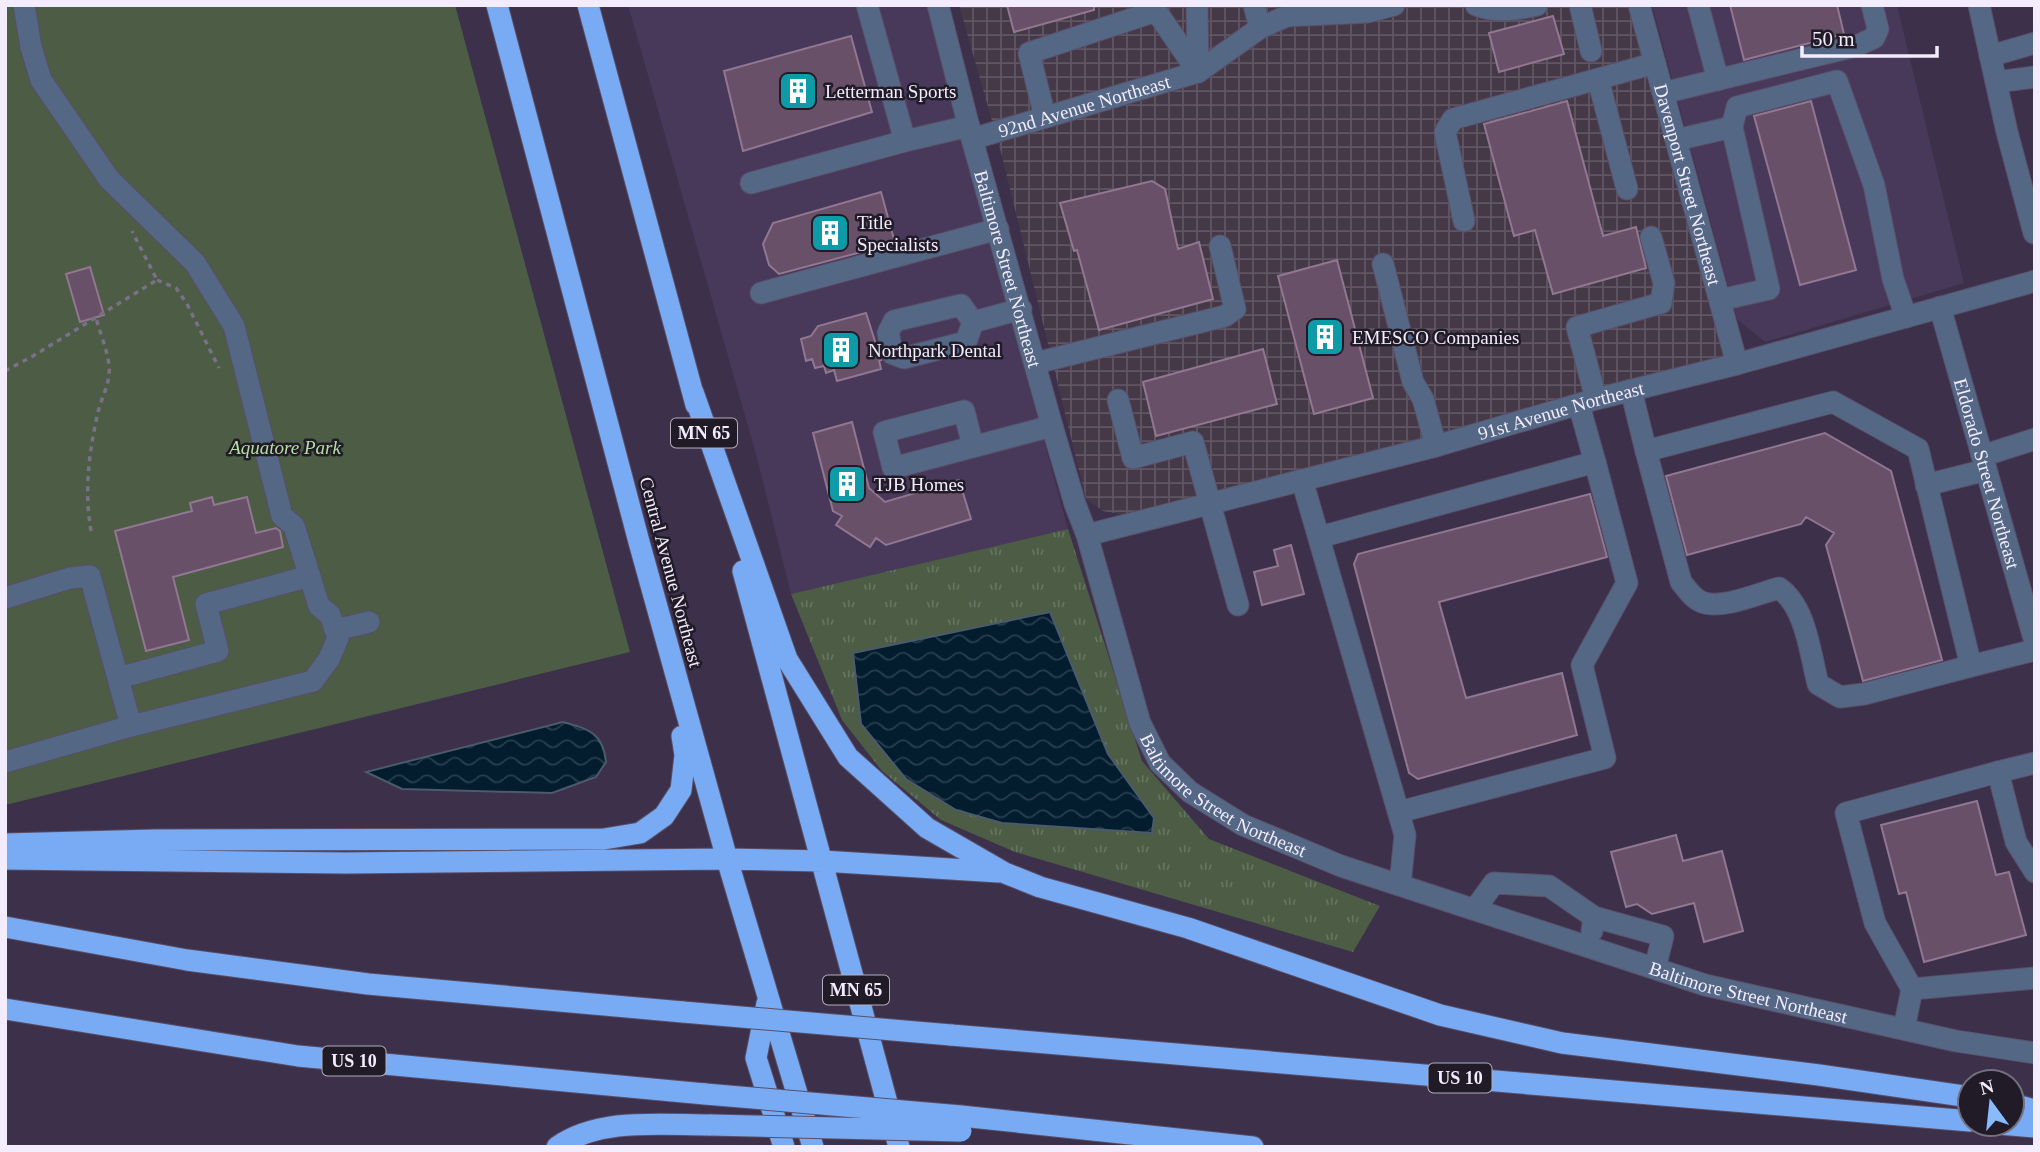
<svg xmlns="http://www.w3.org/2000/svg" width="2040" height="1152" font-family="Georgia,serif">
	<defs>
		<pattern id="industrial-grid" width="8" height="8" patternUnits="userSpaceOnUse" patternTransform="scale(1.75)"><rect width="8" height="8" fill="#453948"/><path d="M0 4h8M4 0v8" fill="none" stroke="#605663"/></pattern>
		<pattern id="grass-tufts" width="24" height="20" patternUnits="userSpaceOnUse" patternTransform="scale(1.75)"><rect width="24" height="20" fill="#4c5c45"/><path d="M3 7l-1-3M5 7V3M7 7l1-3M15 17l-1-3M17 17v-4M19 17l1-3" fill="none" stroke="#667461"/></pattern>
		<pattern id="water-waves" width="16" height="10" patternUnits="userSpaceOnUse" patternTransform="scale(1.75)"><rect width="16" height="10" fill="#031d2f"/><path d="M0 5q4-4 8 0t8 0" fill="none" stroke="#283e4e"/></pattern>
	</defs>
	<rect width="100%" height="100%" fill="#3c304b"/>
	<!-- built -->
	<path fill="#48385a" d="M628 5H933L982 213 1068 529 791 594 757 458Z
		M1652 5H1897L1964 283 1765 342 1737 319Z"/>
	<!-- industrial -->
	<path fill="url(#industrial-grid)" d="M959 5H1639L1737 364 1125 515 1103 511 1086 499 1002 156Z"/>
	<!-- grass -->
	<path fill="url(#grass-tufts)" d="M1068 529 1142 761 1209 839 1380 906 1353 952 1015 852 941 820 882 771 842 720 791 594Z"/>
	<!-- green -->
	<path fill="#4c5c45" d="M5 5H455L630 652 5 805Z"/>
	<!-- water -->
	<path fill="url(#water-waves)" stroke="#4b5b6d" stroke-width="2" d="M1050 612 1108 754 1154 818 1152 833 1002 823 956 810 906 779 861 724 853 653Z
		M563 722C589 729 603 733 606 762L596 777 552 793 402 789 366 772Z"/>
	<!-- building -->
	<path fill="#685068" stroke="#917791" stroke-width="2" d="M1007 5H1094V10L1014 32Z
		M1730 5H1837L1844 34 1744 60Z
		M1553 16 1564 54 1499 72 1489 33Z
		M851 36 872 112 743 151 724 71Z
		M1567 101 1603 236 1636 227 1646 268 1553 294 1535 230 1514 236 1484 124Z
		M1811 101 1856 270 1800 285 1754 116Z
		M1152 181 1165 189 1178 249 1199 242 1213 299 1099 330 1077 250 1074 251 1060 203Z
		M881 192 895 243 779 274 769 265 763 244 773 223Z
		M1337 260 1373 398 1314 414 1278 276Z
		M90 267 104 315 80 322 66 274Z
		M866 313 881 360H879L881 369 837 381 834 370 826 373 824 366 815 368 812 359 806 361 801 339 811 336 818 326Z
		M1263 349 1277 404 1156 436 1143 382Z
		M852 422 869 488 885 502 959 480 971 519 886 545 876 538 870 547 836 525 842 516 833 511 813 433Z
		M1825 433 1891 471 1942 660 1863 681 1826 545 1834 533 1806 517 1801 524 1687 555 1666 476Z
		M1590 494 1607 557 1439 602 1466 698 1562 673 1577 735 1418 779 1409 773 1354 564 1358 554Z
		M212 497 214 505 247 497 256 533 276 528 280 531 283 547 173 577 189 640 146 651 115 531 192 511 190 503Z
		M1291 545 1304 594 1262 605 1254 572 1278 566 1274 550Z
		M1977 801 1996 875 2009 872 2026 935 1924 962 1906 892 1899 894 1881 825Z
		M1676 835 1683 861 1722 851 1743 931 1704 942 1694 903 1652 914 1637 904 1626 907 1611 852Z"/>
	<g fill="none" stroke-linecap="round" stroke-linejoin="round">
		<defs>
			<g id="minor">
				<path d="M867 5 905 141"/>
				<path id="s1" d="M938 5 972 139 1052 426 1075 504 1087 535 1140 723 1160 763 1190 792 1243 825 1341 866 1705 985 1956 1041 2035 1053"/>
				<path d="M1152 5 1198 72"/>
				<path d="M1197 5 1198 72"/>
				<path d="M1254 5 1260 28"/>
				<path d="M1476 5C1496 13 1516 10 1537 5"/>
				<path d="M1580 5 1591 51"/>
				<path id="s2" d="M1639 5 1737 364"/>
				<path d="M1698 5 1718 80"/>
				<path d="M1979 5 2007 132 2034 233"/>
				<path d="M1990 56 2035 43"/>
				<path d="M1996 82 2035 77"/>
				<path d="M1663 93 1856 46 1874 38 1878 29 1872 5"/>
				<path d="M1045 117 1029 53 1156 11"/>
				<path d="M1732 127 1737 107 1837 81 1874 185 1893 279 1906 317"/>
				<path id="s3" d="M972 139 1198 72 1260 28 1287 16 1368 12 1394 5"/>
				<path d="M1676 140 1732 127 1769 289 1720 300"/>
				<path d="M751 183 905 141 969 126"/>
				<path d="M1627 189 1598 79 1655 63"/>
				<path d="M1464 221 1445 132 1453 119 1598 79"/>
				<path d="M1383 264 1413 382 1423 399 1436 446"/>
				<path d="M761 293 998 229"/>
				<path id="s4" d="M1940 307 2035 642"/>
				<path d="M973 322 961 305 894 321 888 333 893 354 904 358 966 342 973 322 1021 309"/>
				<path d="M1036 363 1225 316 1235 309 1220 246"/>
				<path d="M1631 390 1646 451 1833 402 1918 449 1971 666 2035 650"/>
				<path d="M1596 399 1577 327 1661 303 1664 283 1651 237"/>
				<path d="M1118 400 1133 458 1193 442 1238 605"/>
				<path d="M973 446 964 411 884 432 893 468 1052 426"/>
				<path d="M1646 451 1681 582C1687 589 1693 599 1702 602 1721 610 1760 593 1779 588 1806 607 1810 653 1818 684L1840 697 1864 694 1971 666"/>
				<path d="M1982 456 2035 439"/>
				<path d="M1302 480 1405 835 1400 885"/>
				<path d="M1926 485 1986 470"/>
				<path id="s5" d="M1087 535 1436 446 1596 399 1737 364 2035 281"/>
				<path d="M1320 537 1595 462 1579 405"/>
				<path d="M5 598 70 578 90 576 131 726"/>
				<path d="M335 630 369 622"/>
				<path d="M118 678 218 651 206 604 310 576"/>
				<path d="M5 762 131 726 313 681 329 659 338 638 330 615 319 606 294 526 282 516 234 326 195 263 109 179 41 80 31 47 24 5"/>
				<path d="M2035 763 1998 772 2016 842 2035 872"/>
				<path d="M1399 812 1605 758 1582 665 1627 583 1595 462"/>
				<path d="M1475 909 1494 883 1549 886 1594 917"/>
				<path d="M1592 931 1594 917 1663 936 1655 968"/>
				<path d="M1912 989 1875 923 1846 813 1998 772"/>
				<path d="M1904 1029 1912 989 2035 978"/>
			</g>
			<path id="highway" d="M497 5 639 542 727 859 813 1147
				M588 5 696 405
				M693 392 787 659 848 757 927 828 1005 873 1040 887 1188 928 1440 1015 1562 1043 1819 1075 1970 1097
				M743 571 899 1147
				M5 844 155 840 604 839 640 833 664 816 681 790 685 755 682 736
				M5 859 345 863 727 859 822 861 999 872
				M5 927 187 960 368 984 683 1012
				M767 1003 756 1058 784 1147
				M5 1009 298 1056 705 1094
				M951 1035 1970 1121
				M2012 1104 2035 1110
				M961 1116 1253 1147
				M1999 1124 2035 1127
				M557 1147C600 1117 661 1125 711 1125"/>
		</defs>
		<!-- minor casing -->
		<use href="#minor" stroke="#594e68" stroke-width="23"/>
		<!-- highway casing -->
		<use href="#highway" stroke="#594e68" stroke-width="23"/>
		<!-- path -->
		<path stroke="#7a7088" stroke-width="3.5" stroke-dasharray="5 5" stroke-linecap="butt" d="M157 280 176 288 187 304 219 368
			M5 371 33 356 157 280 132 231
			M91 531C84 490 89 452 98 412 102 396 111 382 109 365 107 349 100 333 96 318"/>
		<!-- minor -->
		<use href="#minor" stroke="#546886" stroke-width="21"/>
		<!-- highway -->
		<use href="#highway" stroke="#78abf4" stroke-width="21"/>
		<defs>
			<path id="highway-bridge" d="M683 1012 951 1035
				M705 1094 961 1116
				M711 1125 961 1131"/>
		</defs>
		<!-- highway-bridge casing -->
		<use href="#highway-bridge" stroke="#594e68" stroke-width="23" stroke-linecap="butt"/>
		<!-- highway-bridge -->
		<use href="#highway-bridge" stroke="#78abf4" stroke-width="21"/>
	</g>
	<!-- icons -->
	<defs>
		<symbol id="building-square" viewBox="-11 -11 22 22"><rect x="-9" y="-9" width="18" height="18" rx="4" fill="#0f9aa8" stroke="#201b27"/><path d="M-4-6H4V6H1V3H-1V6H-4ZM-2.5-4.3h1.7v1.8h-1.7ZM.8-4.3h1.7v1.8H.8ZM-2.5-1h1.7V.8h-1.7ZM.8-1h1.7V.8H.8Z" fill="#fff"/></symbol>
	</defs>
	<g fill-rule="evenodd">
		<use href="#building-square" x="776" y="69" width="44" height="44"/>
		<use href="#building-square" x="808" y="211" width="44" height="44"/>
		<use href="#building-square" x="1303" y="315" width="44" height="44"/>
		<use href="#building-square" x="819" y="328" width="44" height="44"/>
		<use href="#building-square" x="825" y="462" width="44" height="44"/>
	</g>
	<g text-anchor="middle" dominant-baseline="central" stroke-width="5" stroke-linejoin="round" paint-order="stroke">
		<!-- shield labels -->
		<g fill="#201b27" stroke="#b4adbe" stroke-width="2">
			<rect x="671" y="418.5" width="66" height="29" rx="5"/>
			<rect x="823" y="975.5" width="66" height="29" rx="5"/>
			<rect x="322.5" y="1046.5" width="63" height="29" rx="5"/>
			<rect x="1428.5" y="1063.5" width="63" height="29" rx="5"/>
		</g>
		<g font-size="18" font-weight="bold" fill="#f3ecfe">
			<text x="704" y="433">MN 65</text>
			<text x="856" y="990">MN 65</text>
			<text x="354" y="1061">US 10</text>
			<text x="1460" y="1078">US 10</text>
		</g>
		<!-- poi labels -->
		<g font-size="19" fill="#f3ecfe" stroke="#201b27" text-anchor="start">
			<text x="825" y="91">Letterman Sports</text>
			<text x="857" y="222">Title<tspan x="857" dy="22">Specialists</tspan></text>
			<text x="1352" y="337">EMESCO Companies</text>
			<text x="868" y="350">Northpark Dental</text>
			<text x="874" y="484">TJB Homes</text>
		</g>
		<!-- street labels -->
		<g font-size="19" fill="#f3ecfe" stroke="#201b27">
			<text stroke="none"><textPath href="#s3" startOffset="117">92nd Avenue Northeast</textPath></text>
			<text stroke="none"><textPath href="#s2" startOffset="186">Davenport Street Northeast</textPath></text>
			<text stroke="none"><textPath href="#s1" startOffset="273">Baltimore Street Northeast</textPath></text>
			<text stroke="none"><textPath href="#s5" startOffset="490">91st Avenue Northeast</textPath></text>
			<text stroke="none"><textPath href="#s4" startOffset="173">Eldorado Street Northeast</textPath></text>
			<text transform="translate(671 572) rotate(75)">Central Avenue Northeast</text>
			<text stroke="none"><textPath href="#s1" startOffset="861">Baltimore Street Northeast</textPath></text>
			<text stroke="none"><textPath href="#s1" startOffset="1428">Baltimore Street Northeast</textPath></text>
		</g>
		<!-- park labels -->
		<g font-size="19" font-style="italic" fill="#b7dfa4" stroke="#201b27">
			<text x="285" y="447">Aquatore Park</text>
		</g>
	</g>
	<!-- border -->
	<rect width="2040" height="1152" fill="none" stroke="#f3ecfe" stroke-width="14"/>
	<!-- north arrow -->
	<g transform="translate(1991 1103) rotate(345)"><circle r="33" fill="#201b27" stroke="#746f7d" stroke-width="2"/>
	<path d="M0-5L12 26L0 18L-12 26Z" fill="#89bafc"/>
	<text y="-10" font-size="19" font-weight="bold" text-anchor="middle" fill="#f3ecfe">N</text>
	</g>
	<!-- scale -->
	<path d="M1802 46v10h135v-10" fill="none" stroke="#f3ecfe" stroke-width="3.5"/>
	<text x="1812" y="46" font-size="21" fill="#f3ecfe" stroke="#201b27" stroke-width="5" paint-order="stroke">50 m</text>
</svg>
